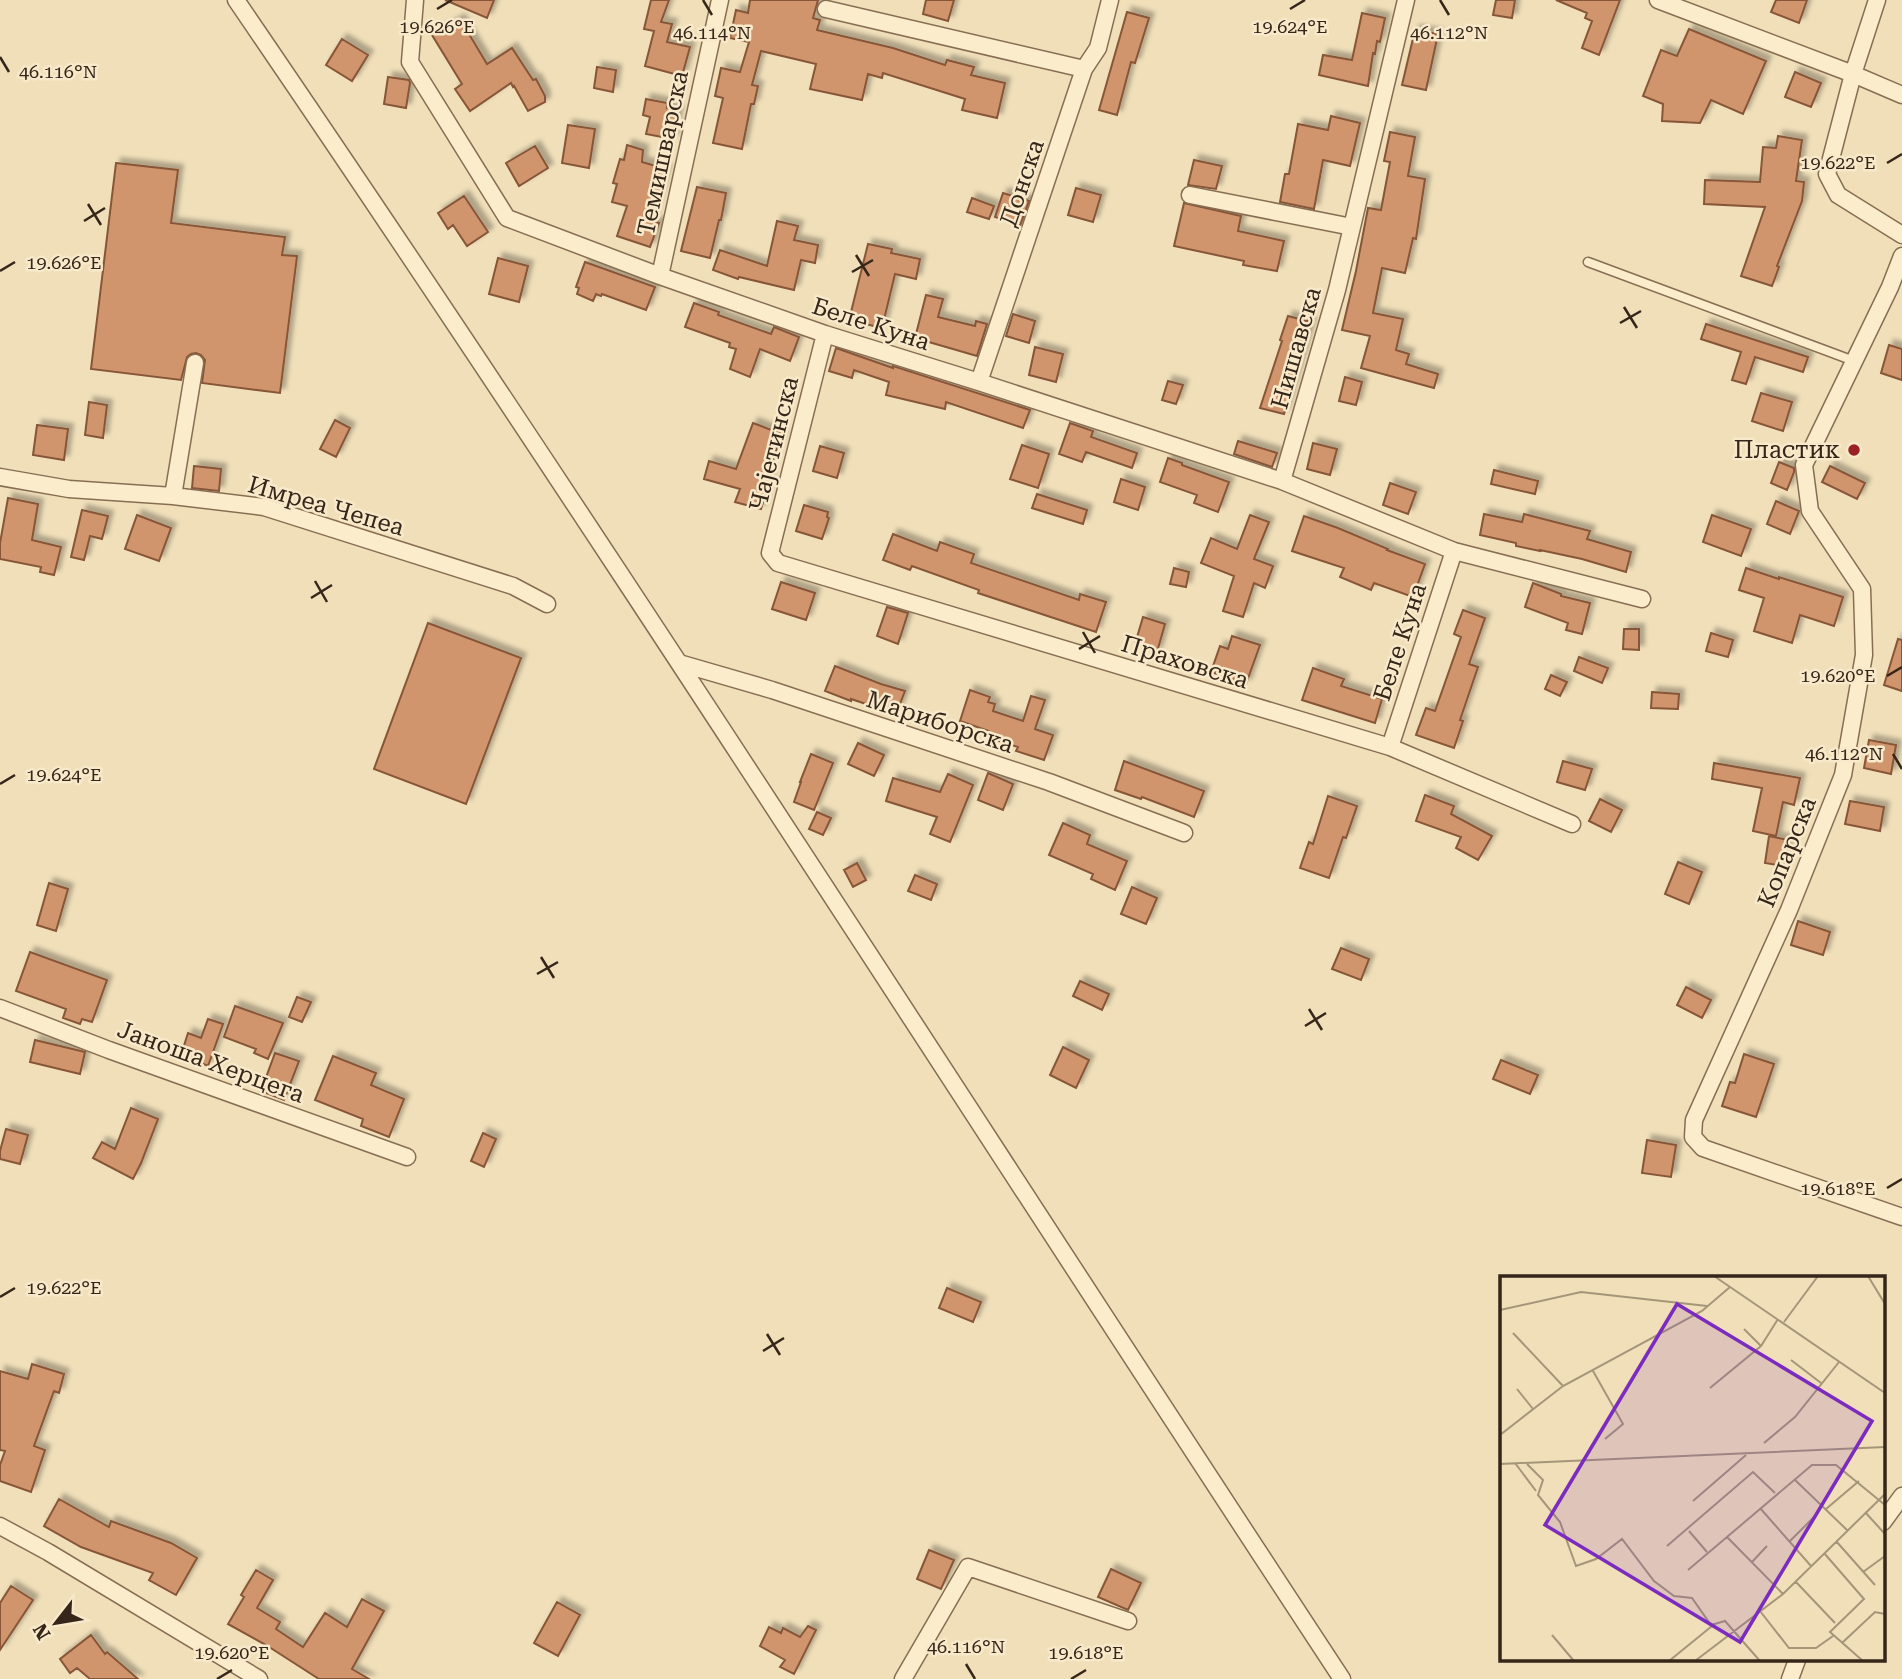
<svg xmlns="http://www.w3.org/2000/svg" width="1902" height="1679" font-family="'Roboto Serif',serif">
	<defs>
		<filter id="shadow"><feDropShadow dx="5" dy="-5" stdDeviation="2" flood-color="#0004"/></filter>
	</defs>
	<rect width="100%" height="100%" fill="#f0dfb9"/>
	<!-- building -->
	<path fill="#d0956d" stroke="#875638" stroke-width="2" filter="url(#shadow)" d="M445 0H494L487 18Z
		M651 0H669L661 22 672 24 667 42 690 47 682 76 645 66 654 31 644 29Z
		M750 0H818L813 18 820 20 817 30 893 48 945 65 947 60 974 67 971 75 1005 83 997 118 962 110 965 99 883 73 882 78 868 74 862 100 810 89 816 64 761 51 752 85 758 86 754 104H751L742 149 713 143 723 98 715 96 721 68 740 72 749 42 730 38 736 10 748 13Z
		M926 0H954L948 21 923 14Z
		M1496 0H1515L1512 18 1493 15Z
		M1556 0H1620L1599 55 1582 48 1592 21 1585 18 1587 13Z
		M1776 0H1807L1799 23 1771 12Z
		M1127 12 1149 18 1135 63 1131 62 1117 115 1099 110Z
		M1362 13 1385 18 1380 42 1377 41 1375 54 1373 53 1368 86 1319 75 1323 55 1352 60Z
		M460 19 487 64 512 48 533 80 536 79 545 96V102L528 111 514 86 513 87 511 83 470 111 455 89 462 84 432 35Z
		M1689 29 1766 61 1743 114 1711 100 1700 123 1662 121 1663 104 1643 96 1661 50 1677 56Z
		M1415 30 1438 34 1426 90 1402 85Z
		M342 39 368 55 352 81 326 65Z
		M597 67 616 70 613 92 594 88Z
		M1795 72 1821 83 1811 107 1785 97Z
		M388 77 409 80 410 83 406 108 384 104Z
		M646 99 667 103V108L678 110 673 139 646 134 650 117 643 115Z
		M1331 116 1360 123 1350 166 1323 160 1314 209 1280 202 1285 174H1289L1298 124 1328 130Z
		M568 125 595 129 589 168 562 163Z
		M1390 132 1415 137 1408 176 1425 179 1416 239 1413 238 1405 273 1382 268 1373 313 1403 319 1396 350 1409 354 1406 364 1438 374 1434 388 1361 368 1370 336 1342 330 1356 271 1368 208 1381 210 1390 162 1384 161Z
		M1778 136 1802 140 1796 181 1804 182 1802 201 1777 266 1779 267 1772 286 1741 276 1765 207 1704 204 1705 180 1760 182 1763 147 1776 148Z
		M627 145 643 150 642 162 666 169 652 221 659 223 650 247 617 236 627 206 612 202 617 184 613 183 620 159 624 160Z
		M535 146 548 168 519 186 506 163Z
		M1194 160 1222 166 1216 189 1188 185Z
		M116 163 178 170 171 223 285 237 282 255 297 256 280 393 202 383 205 360 201 355 196 353 191 354 187 357 181 380 91 369Z
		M697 187 726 193 721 220H719L710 258 681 251Z
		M1076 188 1101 195 1093 222 1068 215Z
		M1003 193 1029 201 1020 226 995 217Z
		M464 196 488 232 467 246 453 225 448 229 438 213Z
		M972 198 994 206 989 219 967 212Z
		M1184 203 1241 216 1238 231 1284 241 1277 271 1243 265 1244 261 1174 246Z
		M777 221 798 226 794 240 818 245 815 263 801 260 794 290 739 277 738 279 713 270 720 250 767 266Z
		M868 244 892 249 891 253 920 259 916 279 895 274 882 328 849 320Z
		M498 258 528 266 519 302 489 294Z
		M585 262 655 287 646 310 602 294 601 296 596 294 593 301 577 294 579 288 576 287Z
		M926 295 943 299 938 317 975 326 976 321 987 324 977 356 915 338Z
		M694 303 719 312 718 315 771 334 774 327 799 337 790 361 760 349 750 377 730 369 736 349 729 347 730 343 685 327Z
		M1013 314 1035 321 1029 343 1006 336Z
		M1288 316 1311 322 1284 414 1260 408 1282 341 1280 340Z
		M1706 324 1808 357 1803 372 1755 357 1746 384 1732 380 1741 352 1701 339Z
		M1889 345 1902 349V380L1881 373Z
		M1035 347 1063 354 1056 382 1029 375Z
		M836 348 893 368V366L1030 410 1023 428 946 402 945 409 886 395 889 382 854 370 852 378 829 371Z
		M1345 377 1362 382 1356 405 1339 401Z
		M1168 381 1183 385 1176 404 1162 400Z
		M1761 393 1792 402 1783 431 1752 421Z
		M89 402 107 405 103 438 85 435Z
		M335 420 350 428 336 457 320 449Z
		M753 423 782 434 766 478 770 479 761 509 735 502 740 489 704 479 709 461 736 469Z
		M1070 423 1093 431 1091 437 1137 453 1132 468 1086 452 1082 462 1059 454Z
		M37 425 68 429 64 460 33 455Z
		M1238 441 1277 453 1272 467 1234 454Z
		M1313 443 1337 449 1330 475 1307 469Z
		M1022 445 1049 454 1038 488 1010 479Z
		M820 446 844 453 837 478 813 471Z
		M1168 458 1182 463V465L1229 482 1218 512 1194 503 1197 495 1160 482Z
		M1779 462 1794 468V472L1787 490 1771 483Z
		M194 466 221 469 219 491 192 488Z
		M1830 466 1865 483 1857 499 1822 482Z
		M1494 470 1538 481 1535 494 1491 484Z
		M1121 479 1145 487 1138 510 1114 502Z
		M1390 483 1416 492 1408 514 1383 505Z
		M1037 494 1087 510 1083 524 1032 508Z
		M8 498 38 504 32 540 61 547 54 575 40 572 41 567 0 559V543Z
		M1776 501 1799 511 1790 534 1767 524Z
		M804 505 828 512 827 517 829 518 822 539 796 531Z
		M82 510 108 516 102 539 90 536 84 560 71 557Z
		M1484 514 1522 522 1524 514 1590 531 1587 539 1631 552 1626 572 1582 559 1540 550V551L1516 546V543L1480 535Z
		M137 515 171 528 159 561 125 549Z
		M1250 515 1269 522 1254 559 1273 566 1265 588 1254 583 1243 617 1223 611 1234 576 1201 563 1211 538 1237 549Z
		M1712 515 1751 529 1741 556 1703 542Z
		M1304 516 1338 528 1388 549 1387 550 1425 564 1413 597 1374 583 1371 590 1340 577 1344 568 1292 551Z
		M893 534 937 551 940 542 974 554 971 563 1079 600 1080 594 1106 602 1096 632 978 593 979 590 912 566 910 570 883 560Z
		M1174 568 1189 572 1186 587 1170 584Z
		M1746 568 1779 579V577L1843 597 1834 626 1800 615 1792 643 1754 631 1764 598 1739 590Z
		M781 582 815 593 806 620 772 609Z
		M1533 583 1561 594V596L1590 603 1582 634 1566 630 1568 623 1525 607Z
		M887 607 908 613 898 644 877 636Z
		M1463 610 1485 618 1469 664 1478 667 1460 720 1463 721 1454 748 1416 735 1426 708 1435 711 1461 637 1454 634Z
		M1143 617 1165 624 1157 652 1135 644Z
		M428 623 521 658 466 804 374 769Z
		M1624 629H1639V650L1623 649Z
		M1711 633 1733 640 1728 657 1706 651Z
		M1232 636 1260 645 1246 684 1211 672 1220 646 1228 649Z
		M1898 639 1902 640V691L1884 685Z
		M1579 657 1608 668 1602 683 1574 671Z
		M835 666 881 684 905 691 896 714 851 699V701L825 691Z
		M1313 668 1344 679 1341 686 1382 699 1375 723 1302 700Z
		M1551 675 1567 682 1560 696 1545 689Z
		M970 690 990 697 988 702 995 704 993 711 1023 721 1031 696 1045 700 1035 729 1053 735 1044 760 1016 751 1018 747 987 737 989 731 960 721Z
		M1652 692 1679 694 1678 709 1651 708Z
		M1869 740 1896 745 1891 774 1864 768Z
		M858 743 884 755 874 776 848 764Z
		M811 754 833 763 814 810 794 802 801 782H800Z
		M1124 761 1204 791 1194 817 1142 797 1141 799 1115 790Z
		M1563 761 1592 769 1585 790 1557 782Z
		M1714 763 1800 778 1794 805 1783 802 1776 836 1753 831 1762 788 1712 779Z
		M988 773 1013 784 1003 810 978 800Z
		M948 774 973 785 950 842 930 834 937 817 886 801 893 778 940 792Z
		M1425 795 1454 806 1451 814 1492 836 1478 860 1456 848 1461 837 1416 821Z
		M1328 796 1357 806 1346 838 1343 837 1329 878 1300 868 1309 842 1313 844Z
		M1600 799 1622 810 1611 832 1589 821Z
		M1850 801 1884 807 1880 831 1845 824Z
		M817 812 831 818 823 835 809 829Z
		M1063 823 1090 835 1087 844 1127 861 1115 890 1091 879 1093 874 1049 855Z
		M1769 836 1788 840 1784 866 1765 863Z
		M1678 862 1702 872 1689 904 1665 894Z
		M857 863 866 880 853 887 844 870Z
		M915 875 937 884 931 900 908 891Z
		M49 883 68 889 56 931 37 925Z
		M1132 887 1157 898 1146 924 1121 914Z
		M1798 921 1830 932 1823 955 1791 945Z
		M1341 948 1369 959 1361 980 1332 969Z
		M30 952 107 980 92 1022 82 1019 80 1024 63 1018 66 1009 16 991Z
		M1080 981 1109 994 1102 1010 1073 996Z
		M1686 987 1711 1000 1702 1018 1677 1005Z
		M297 997 311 1002 302 1022 289 1017Z
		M235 1006 283 1023 268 1059 254 1053 256 1049 224 1037Z
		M208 1019 223 1024 208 1066 181 1055 188 1033 201 1038Z
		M35 1040 85 1052 80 1074 30 1062Z
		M1063 1047 1089 1060 1076 1088 1050 1075Z
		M275 1053 299 1061 284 1100 261 1091Z
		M1744 1054 1774 1064 1756 1117 1722 1106 1730 1082 1735 1083Z
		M333 1056 376 1073 371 1085 404 1099 389 1137 361 1126 363 1119 315 1100Z
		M1501 1060 1538 1075 1530 1094 1493 1079Z
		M131 1108 158 1119 141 1163 133 1179 93 1158 102 1142 115 1149Z
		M6 1129 28 1135 20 1164 0 1159V1151Z
		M483 1133 496 1139 484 1167 471 1161Z
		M1647 1140 1676 1145 1671 1177 1642 1173Z
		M947 1288 981 1302 973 1322 939 1308Z
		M32 1364 64 1374 59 1393 54 1391 34 1446 45 1450 31 1492 0 1481V1465L5 1451 0 1450V1371L28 1379Z
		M59 1499 109 1527 111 1521 171 1543 197 1558 176 1595 149 1580 153 1573 81 1547 44 1526Z
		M929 1550 954 1560 941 1589 917 1579Z
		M1111 1569 1141 1583 1128 1610 1098 1597Z
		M256 1570 273 1580 257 1608 280 1622 276 1629 303 1647 325 1613 347 1627 362 1599 384 1611 352 1669 369 1679H319L266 1645 228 1624 244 1597 241 1595Z
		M11 1586 33 1600 0 1650V1603Z
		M557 1602 580 1615 558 1656 534 1643Z
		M808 1626 816 1630 794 1674 780 1667 785 1660 760 1646 769 1627 781 1633 783 1628 800 1637Z
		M91 1635 105 1654 107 1652 138 1679H90L77 1668 70 1673 60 1659Z"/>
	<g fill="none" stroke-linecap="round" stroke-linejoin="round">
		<defs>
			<path id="service" d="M1588 262 1854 361"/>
			<path id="minor" d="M236 0C614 553 974 1119 1342 1679
				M415 0 410 62 507 218 660 276 825 334 979 382 1282 481 1454 551 1642 599
				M1658 0 1853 74 1902 95
				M1877 0 1853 74 1827 174 1838 195 1902 235
				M826 9 1084 69
				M1190 195 1352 227
				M1902 256 1890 287 1804 465 1810 511 1862 589 1864 655 1843 775 1789 910 1694 1120 1693 1137 1703 1148 1902 1217
				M660 276 720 0
				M825 334 770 553 778 563 1390 747 1572 824
				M979 382 1084 69 1098 48 1110 0
				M0 477 69 489 173 496 264 507 513 586 547 604
				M1282 481 1337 290 1406 0
				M173 496 195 363
				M679 663 772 690 1049 782 1184 833
				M1390 747 1454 551
				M0 1008 109 1050 407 1157
				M1883 1522 1902 1496
				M0 1526 48 1552 259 1679
				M903 1679 968 1567 1128 1621
				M1790 1679 1797 1660"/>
		</defs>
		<!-- service casing -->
		<use href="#service" stroke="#876e53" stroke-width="11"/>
		<!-- minor casing -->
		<use href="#minor" stroke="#876e53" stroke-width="19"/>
		<!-- service -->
		<use href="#service" stroke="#fbeccc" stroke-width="8"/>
		<!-- minor -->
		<use href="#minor" stroke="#fbeccc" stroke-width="16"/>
	</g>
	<!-- ticks -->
	<path fill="none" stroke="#352619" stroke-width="2.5" d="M703 0 712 15M1440 0 1449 15M437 9 452 0M1290 9 1305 0M0 57 9 72M1887 163 1902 154M88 204 101 225M84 221 105 208M856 255 869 276M0 271 15 262M852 272 873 260M1624 307 1637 328M1620 323 1641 311M315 581 327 602M311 598 332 585M1083 632 1095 653M1079 649 1100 636M1887 676 1902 667M1893 754 1902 769M0 784 15 775M541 957 554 978M537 974 558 962M1309 1009 1322 1030M1305 1026 1326 1013M1887 1188 1902 1179M0 1297 15 1288M767 1334 780 1355M763 1351 784 1338M966 1664 975 1679M217 1679 232 1670M1071 1679 1086 1670"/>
	<!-- markers -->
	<circle fill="#992023" stroke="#f7e9c9" stroke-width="2.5" cx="1854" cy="450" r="7"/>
	<g text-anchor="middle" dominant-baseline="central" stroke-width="5" stroke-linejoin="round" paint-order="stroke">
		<!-- street labels -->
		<g font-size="24" fill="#352619" stroke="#f7e9c9">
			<text transform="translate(663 153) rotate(-78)">Темишварска</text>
			<text transform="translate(1022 183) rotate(-71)">Донска</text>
			<text transform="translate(871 324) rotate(18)">Беле Куна</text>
			<text transform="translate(1296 348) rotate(-74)">Нишавска</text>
			<text transform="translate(774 444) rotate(-76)">Чајетинска</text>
			<text transform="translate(326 506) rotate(16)">Имреа Чепеа</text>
			<text transform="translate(1400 642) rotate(-72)">Беле Куна</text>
			<text transform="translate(1185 662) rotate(17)">Праховска</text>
			<text transform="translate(940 722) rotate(18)">Мариборска</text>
			<text transform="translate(1787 852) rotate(-68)">Копарска</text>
			<text transform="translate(211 1062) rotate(20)">Јаноша Херцега</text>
		</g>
		<!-- poi labels -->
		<g font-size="24" fill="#352619" stroke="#f7e9c9" text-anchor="end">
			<text x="1840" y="450">Пластик</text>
		</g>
	</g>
	<!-- overview -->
	<g transform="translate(1500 1276)">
		<rect width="385" height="385" fill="#f0dfb9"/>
		<path fill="none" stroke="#a59579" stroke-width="2" d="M214 0 385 117M368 0 385 28M0 34 81 16 207 30M284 46 318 0M244 53 261 70M13 57 63 110M291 84 321 107M93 95 123 148 105 163M210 112 261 70 278 43M17 113 33 133M0 159 63 110 202 35 230 11M264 167 295 141 339 86M15 187 36 215M0 188 385 171M27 188 43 204 38 219 60 246 76 290 96 283 122 263 154 305 174 320 192 322 211 349 225 345 260 385M294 203 347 254M193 225 246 179M260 232 311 290M326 233 359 205M365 236 385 258M189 255 207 276M227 261 283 318M336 265 375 309M289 266 314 241M167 270 253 196 275 217M324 277 364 323 330 356 363 385M252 286 267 270M188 294 312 189H336L385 229M363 296 385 280M296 306 335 347M260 335 289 372H316L333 360M52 359 74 385M342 367 375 336 385 338M169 385 212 350M195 385 283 318 385 218"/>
		<path fill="#7b2cbf" fill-opacity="0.15" stroke="#7b2cbf" stroke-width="3.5" d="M177 28 372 145 240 366 45 249Z"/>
		<rect width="385" height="385" fill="none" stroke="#352619" stroke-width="3.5"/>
	</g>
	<g font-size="18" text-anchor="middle" fill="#352619" stroke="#f7e9c9" stroke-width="5" stroke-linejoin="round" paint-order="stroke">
		<text x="437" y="33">19.626°E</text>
		<text x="1290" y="33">19.624°E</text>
		<text x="712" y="39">46.114°N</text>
		<text x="1449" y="39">46.112°N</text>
		<text x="58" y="78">46.116°N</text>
		<text x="1838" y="169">19.622°E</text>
		<text x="64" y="269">19.626°E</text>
		<text x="1838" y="682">19.620°E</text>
		<text x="1844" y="760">46.112°N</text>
		<text x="64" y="781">19.624°E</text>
		<text x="1838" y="1195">19.618°E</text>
		<text x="64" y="1294">19.622°E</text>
		<text x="966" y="1653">46.116°N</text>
		<text x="232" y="1659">19.620°E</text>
		<text x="1086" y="1659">19.618°E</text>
	</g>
	<!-- north arrow -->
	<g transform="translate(56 1623) rotate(239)" stroke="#f7e9c9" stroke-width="5" paint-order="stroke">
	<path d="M0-5L12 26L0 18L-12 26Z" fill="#352619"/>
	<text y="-10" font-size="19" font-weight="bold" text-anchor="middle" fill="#352619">N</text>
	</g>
</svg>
